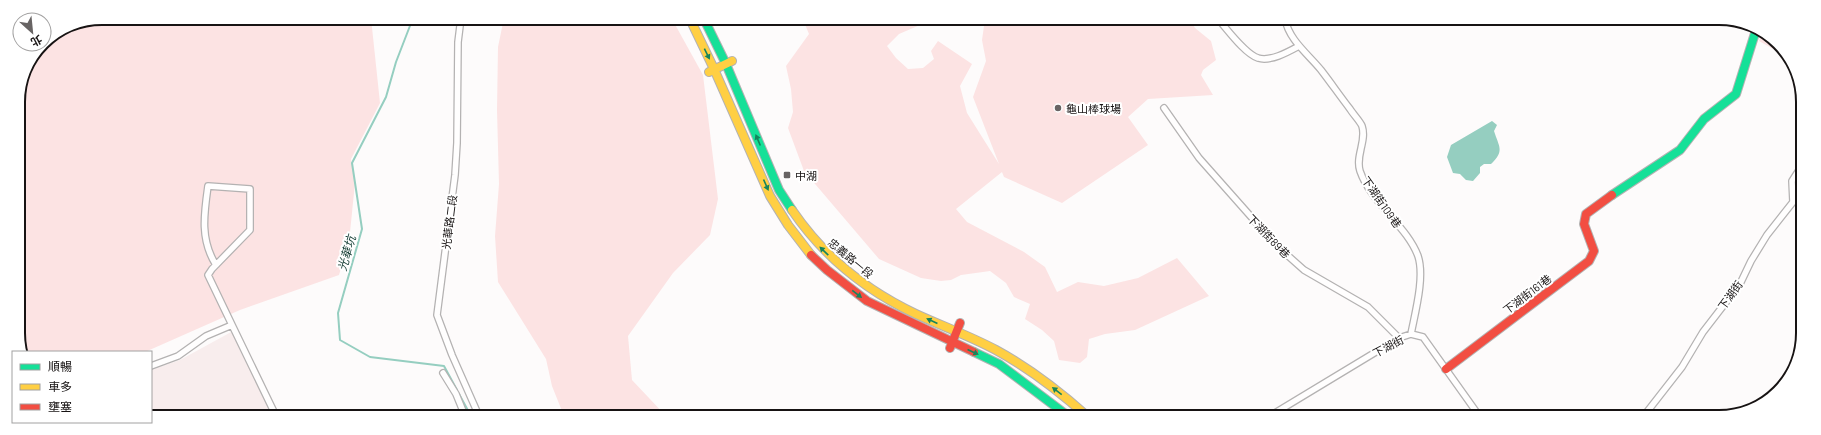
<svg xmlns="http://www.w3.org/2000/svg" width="1821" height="435" font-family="Barlow,'Noto Sans TC',sans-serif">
	<rect width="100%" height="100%" fill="#fdfbfb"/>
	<!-- built -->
	<path fill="#f8eded" d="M233 331 274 416 151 415V370L180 360Z"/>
	<!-- green -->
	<path fill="#fce3e3" d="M102 18H371L380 103 351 159 355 183 349 242 339 275 240 310 145 352H21L18 97 24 70 42 44H44V42L70 24Z
		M504 18 672 19 703 75 718 199 710 235 673 273 628 336 632 380 666 416H564L552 386 546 359 498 282 495 236 499 184 497 110 498 47Z
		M796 19H927L920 25 899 34 887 46 896 58 908 69 923 68 934 59 931 51 938 41 972 64 960 86 967 113 999 164 973 97 986 61 982 40 985 19H1190L1195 28 1211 41 1216 60 1203 70 1201 75 1213 95 1148 99 1128 117 1148 145 1062 203 1004 177 1002 172 956 209 967 222 1024 252 1045 267 1057 292 1078 282 1104 286 1138 278 1177 258 1209 296 1135 330 1105 334 1089 339 1087 357 1080 363 1059 360 1054 341 1042 330 1025 319 1030 304 1014 297 1006 283 990 271 961 275 951 280 941 281 921 278 879 259 804 171 788 128 793 112 791 89 786 66 809 34 804 22Z
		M1762 34 1778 42 1786 56 1759 41Z"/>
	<!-- water -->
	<path fill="#95cec0" d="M1492 121 1497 125 1494 131C1499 147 1505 151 1491 164H1484L1480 167V173L1473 181 1466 180 1460 174 1453 173 1447 157 1451 145Z"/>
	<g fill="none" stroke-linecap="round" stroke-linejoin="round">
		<!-- stream -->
		<path stroke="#95cec0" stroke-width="2" d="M413 18 396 62 386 97 352 163 362 229 338 313 340 340 370 357 444 366 457 390
			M459 394 471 416"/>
		<defs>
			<path id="street" d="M461 18 458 42 457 143 455 175 437 315 452 355 479 416
				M1218 19C1227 29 1245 54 1258 58 1270 62 1288 52 1299 46
				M1285 19C1289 40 1308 54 1321 70 1331 83 1340 96 1350 109 1353 114 1360 121 1362 126 1367 141 1355 156 1360 171 1371 203 1407 226 1418 256 1425 277 1415 313 1411 334
				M1164 108 1199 158 1277 246 1304 270 1368 307 1399 338
				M232 325 276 416
				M151 366 178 356 206 336 232 325 208 275 212 269 250 230V189L208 186C204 214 200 240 216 265
				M443 373 456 394 465 416
				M1270 416 1399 338 1411 334 1423 337 1480 417
				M1643 417 1682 367 1703 332 1740 284 1751 261 1767 235 1793 202 1792 181 1801 167"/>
			<path id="fast" d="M704 19 726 64 779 190 792 210
				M1612 195 1680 150 1704 119 1736 94 1756 30
				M974 352 999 364 1068 416"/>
			<path id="slow" d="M690 19 714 69 770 196 788 225 811 255
				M709 72 732 61
				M792 210C824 257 865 290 916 314 942 326 970 336 996 350 1029 368 1059 391 1087 416"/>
			<path id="jam" d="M811 255 827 270 867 301 974 352
				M950 348 960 323
				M1446 369 1589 261 1594 251 1584 224 1586 214 1612 195"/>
		</defs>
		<!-- street casing -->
		<use href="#street" stroke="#b4b2b2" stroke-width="8"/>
		<!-- fast casing -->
		<use href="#fast" stroke="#b4b2b2" stroke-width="10"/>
		<!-- slow casing -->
		<use href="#slow" stroke="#b4b2b2" stroke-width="10"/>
		<!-- jam casing -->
		<use href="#jam" stroke="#b4b2b2" stroke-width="10"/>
		<!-- street -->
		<use href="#street" stroke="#fffefe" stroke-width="5.5"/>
		<!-- fast -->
		<use href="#fast" stroke="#16e098" stroke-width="8"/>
		<!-- slow -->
		<use href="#slow" stroke="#ffcf43" stroke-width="8"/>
		<!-- jam -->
		<use href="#jam" stroke="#f24e42" stroke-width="8"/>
	</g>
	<!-- one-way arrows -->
	<defs><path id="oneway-solid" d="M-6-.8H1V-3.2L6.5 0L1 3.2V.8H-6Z"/></defs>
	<g fill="#16845c">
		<use href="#oneway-solid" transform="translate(707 54) rotate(64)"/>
		<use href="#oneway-solid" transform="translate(758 140) rotate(-113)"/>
		<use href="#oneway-solid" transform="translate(766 185) rotate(66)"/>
		<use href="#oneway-solid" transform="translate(824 251) rotate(-136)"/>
		<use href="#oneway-solid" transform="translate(857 294) rotate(38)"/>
		<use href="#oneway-solid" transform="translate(932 321) rotate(-155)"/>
		<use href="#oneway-solid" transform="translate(973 352) rotate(25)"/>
		<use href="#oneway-solid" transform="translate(1057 391) rotate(-142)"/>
	</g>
	<!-- markers -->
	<g fill="#686464" stroke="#fff" stroke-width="1.5">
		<circle cx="1058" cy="108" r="4"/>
		<rect x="783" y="171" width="8" height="8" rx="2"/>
	</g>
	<g text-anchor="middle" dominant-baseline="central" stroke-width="4" stroke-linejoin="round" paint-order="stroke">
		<!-- poi labels -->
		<g font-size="11" fill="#171313" stroke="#fff" text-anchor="start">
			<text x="1066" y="108">龜山棒球場</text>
			<text x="795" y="175">中湖</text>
		</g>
		<!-- street labels -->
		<g font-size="11" fill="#171313" stroke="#fff">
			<text transform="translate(1382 202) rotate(55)">下湖街109巷</text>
			<text transform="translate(449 222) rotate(-83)">光華路二段</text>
			<text transform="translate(1269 236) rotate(46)">下湖街89巷</text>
			<text transform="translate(851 258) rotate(40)">忠義路一段</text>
			<text transform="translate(1527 294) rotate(-37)">下湖街161巷</text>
			<text transform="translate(1730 295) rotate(-54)">下湖街</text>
			<text transform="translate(1388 346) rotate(-28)">下湖街</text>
		</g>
		<!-- water labels -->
		<g font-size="12" font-style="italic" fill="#1f453d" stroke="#fff">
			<text transform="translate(346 253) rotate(-74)">光華坑</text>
		</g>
	</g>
	<!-- crop -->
	<path d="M0 0H1821V435H0ZM102 25H1719A77 77 0 0 1 1796 102V333A77 77 0 0 1 1719 410H102A77 77 0 0 1 25 333V102A77 77 0 0 1 102 25Z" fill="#fff" fill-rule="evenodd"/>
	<path fill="none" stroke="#171313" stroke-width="2" d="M102 25H1719A77 77 0 0 1 1796 102V333A77 77 0 0 1 1719 410H102A77 77 0 0 1 25 333V102A77 77 0 0 1 102 25Z"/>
	<!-- legend -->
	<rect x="12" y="351" width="140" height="72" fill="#ffffff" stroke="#a2a1a1"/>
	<rect x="20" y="364" width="20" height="6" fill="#16e098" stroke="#a2a1a1"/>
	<text x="48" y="371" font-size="12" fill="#171313">順暢</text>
	<rect x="20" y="384" width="20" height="6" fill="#ffcf43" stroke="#a2a1a1"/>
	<text x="48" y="391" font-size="12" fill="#171313">車多</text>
	<rect x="20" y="404" width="20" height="6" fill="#f24e42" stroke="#a2a1a1"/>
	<text x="48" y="411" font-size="12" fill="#171313">壅塞</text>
	<!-- north arrow -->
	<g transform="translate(32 32) rotate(153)"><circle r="19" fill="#ffffff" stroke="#a2a1a1"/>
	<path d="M0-3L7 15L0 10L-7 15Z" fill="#686464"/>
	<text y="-6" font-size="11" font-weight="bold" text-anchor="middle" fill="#171313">北</text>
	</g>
</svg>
